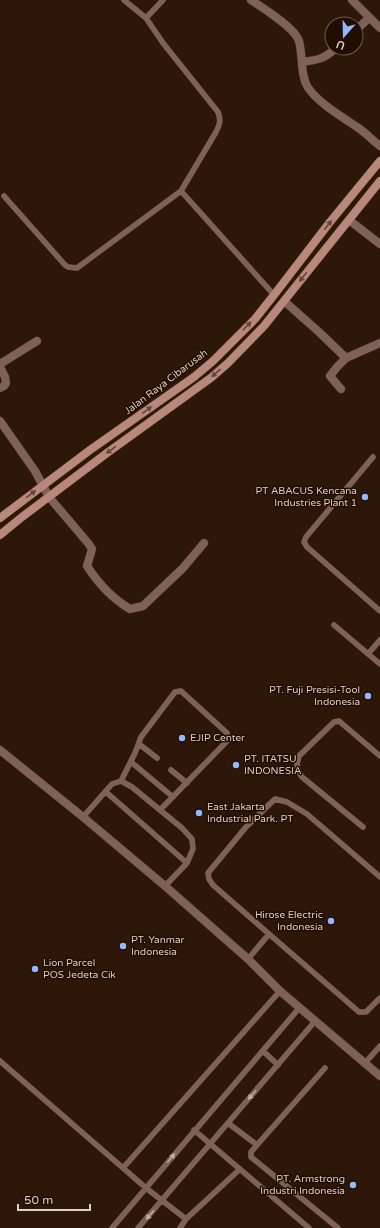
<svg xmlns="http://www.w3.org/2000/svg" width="380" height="1228" font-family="'Varela Round',sans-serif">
	<rect width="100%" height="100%" fill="#2c1708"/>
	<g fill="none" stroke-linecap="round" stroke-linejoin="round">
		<defs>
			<path id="lane" d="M124 0 146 18
				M181 191 274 295
				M4 196 65 265 68 267 77 268 181 191 216 132C220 124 221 120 218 112L163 43 146 18 163 0
				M373 457 306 537 304 542 307 547 380 611
				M334 625 380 664
				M368 654 380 640
				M139 744 157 758
				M131 762 173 797
				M171 770 187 783
				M121 781 135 753 141 737 175 692 181 691 227 733 228 740 160 810
				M106 792 187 863
				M83 817 112 784 121 781 132 787 182 828 192 839 193 849 187 863 165 886
				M363 827 302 777C296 768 296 767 299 756L334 722 339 721 380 756
				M269 934 213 885 209 879 208 873 246 827 275 799 287 802 307 814 380 877
				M248 959 269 934 359 1012H366L380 998
				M263 1051 278 1065
				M0 1061 146 1188 186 1219 240 1169
				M365 1063 380 1046
				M228 1123 257 1145 251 1152V1157L338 1228
				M194 1130 309 1228
				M257 1145 325 1068
				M123 1168 280 991
				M112 1228 300 1007
				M138 1228 316 1020
				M180 1228 186 1219"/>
			<path id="street" d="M251 0C263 8 295 28 299 41 303 55 300 77 309 89 319 103 342 117 357 127 365 132 372 140 380 146
				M352 0 380 28
				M356 30 369 18
				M302 62C318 60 324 59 336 48
				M349 220 380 244
				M284 301 319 332 346 358 337 367 330 376 341 389
				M346 358 380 343
				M0 364 37 341
				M0 367 5 377 6 383 4 386 0 388
				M0 421 35 471 49 497 88 543 92 549 87 566C98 583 113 599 130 609L143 606 183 568 204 543
				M0 750 83 817 165 886 248 959 280 991 380 1076"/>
			<path id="secondary" d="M0 518 90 450 194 377 213 361 255 319 274 295 330 222 380 161
				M0 535 22 517 107 453 212 377 228 363 264 326 380 181"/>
		</defs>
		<!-- lane casing -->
		<use href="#lane" stroke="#453122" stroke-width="6"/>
		<!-- street casing -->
		<use href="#street" stroke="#453122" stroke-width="9"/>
		<!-- secondary casing -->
		<use href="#secondary" stroke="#453122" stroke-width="9"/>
		<!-- lane -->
		<use href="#lane" stroke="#7f6159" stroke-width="5.5"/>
		<!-- street -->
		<use href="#street" stroke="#7f6159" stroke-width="8"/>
		<!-- secondary -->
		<use href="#secondary" stroke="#b8887b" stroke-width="8"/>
	</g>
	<!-- one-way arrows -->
	<defs><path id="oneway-solid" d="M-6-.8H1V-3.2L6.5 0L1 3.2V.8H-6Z"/></defs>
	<g fill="#664438">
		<use href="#oneway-solid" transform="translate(328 225) rotate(-52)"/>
		<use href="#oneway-solid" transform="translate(303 277) rotate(129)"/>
		<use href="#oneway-solid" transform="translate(247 326) rotate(-46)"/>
		<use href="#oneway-solid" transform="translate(216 373) rotate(139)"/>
		<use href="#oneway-solid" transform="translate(147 410) rotate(-36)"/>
		<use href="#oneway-solid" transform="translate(111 450) rotate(144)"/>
		<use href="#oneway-solid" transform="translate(31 494) rotate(-38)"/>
	</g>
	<g fill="#c2ada5">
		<use href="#oneway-solid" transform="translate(252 1095) rotate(131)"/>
		<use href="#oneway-solid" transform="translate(171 1158) rotate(-50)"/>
		<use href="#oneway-solid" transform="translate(150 1215) rotate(130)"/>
	</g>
	<!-- markers -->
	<g fill="#94b7fd" stroke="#220d02" stroke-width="1.5">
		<circle cx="365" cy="497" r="4"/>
		<circle cx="368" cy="696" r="4"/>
		<circle cx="182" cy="738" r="4"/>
		<circle cx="236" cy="765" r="4"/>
		<circle cx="199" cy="813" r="4"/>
		<circle cx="331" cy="921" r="4"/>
		<circle cx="123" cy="946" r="4"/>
		<circle cx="35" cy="969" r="4"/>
		<circle cx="353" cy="1185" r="4"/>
	</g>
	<g text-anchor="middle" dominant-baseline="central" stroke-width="3" stroke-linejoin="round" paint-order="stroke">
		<!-- street labels -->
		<g font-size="10" fill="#decec5" stroke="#220d02">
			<text transform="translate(166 382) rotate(-37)">Jalan Raya Cibarusah</text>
		</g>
		<!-- poi labels -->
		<g font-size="10" fill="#decec5" stroke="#220d02" text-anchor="start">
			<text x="357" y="491" text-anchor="end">PT ABACUS Kencana<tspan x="357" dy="12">Industries Plant 1</tspan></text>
			<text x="360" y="690" text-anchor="end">PT. Fuji Presisi-Tool<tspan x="360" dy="12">Indonesia</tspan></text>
			<text x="190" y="738">EJIP Center</text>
			<text x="244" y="759">PT. ITATSU<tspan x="244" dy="12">INDONESIA</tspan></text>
			<text x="207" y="807">East Jakarta<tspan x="207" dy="12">Industrial Park. PT</tspan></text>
			<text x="323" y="915" text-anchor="end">Hirose Electric<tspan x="323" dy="12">Indonesia</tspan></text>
			<text x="131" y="940">PT. Yanmar<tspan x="131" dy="12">Indonesia</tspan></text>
			<text x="43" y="963">Lion Parcel<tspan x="43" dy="12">POS Jedeta Cik</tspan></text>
			<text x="345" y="1179" text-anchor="end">PT. Armstrong<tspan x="345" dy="12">Industri Indonesia</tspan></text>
		</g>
	</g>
	<!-- north arrow -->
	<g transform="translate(344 36) rotate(200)"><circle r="19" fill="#220d02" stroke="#6d5a50"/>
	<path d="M0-3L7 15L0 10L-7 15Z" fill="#94b7fd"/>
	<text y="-6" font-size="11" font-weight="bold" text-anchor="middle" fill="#decec5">U</text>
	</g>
	<!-- scale -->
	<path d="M18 1204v6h72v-6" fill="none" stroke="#decec5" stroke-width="2"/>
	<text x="24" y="1204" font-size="12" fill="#decec5" stroke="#220d02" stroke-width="3" paint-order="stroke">50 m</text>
</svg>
